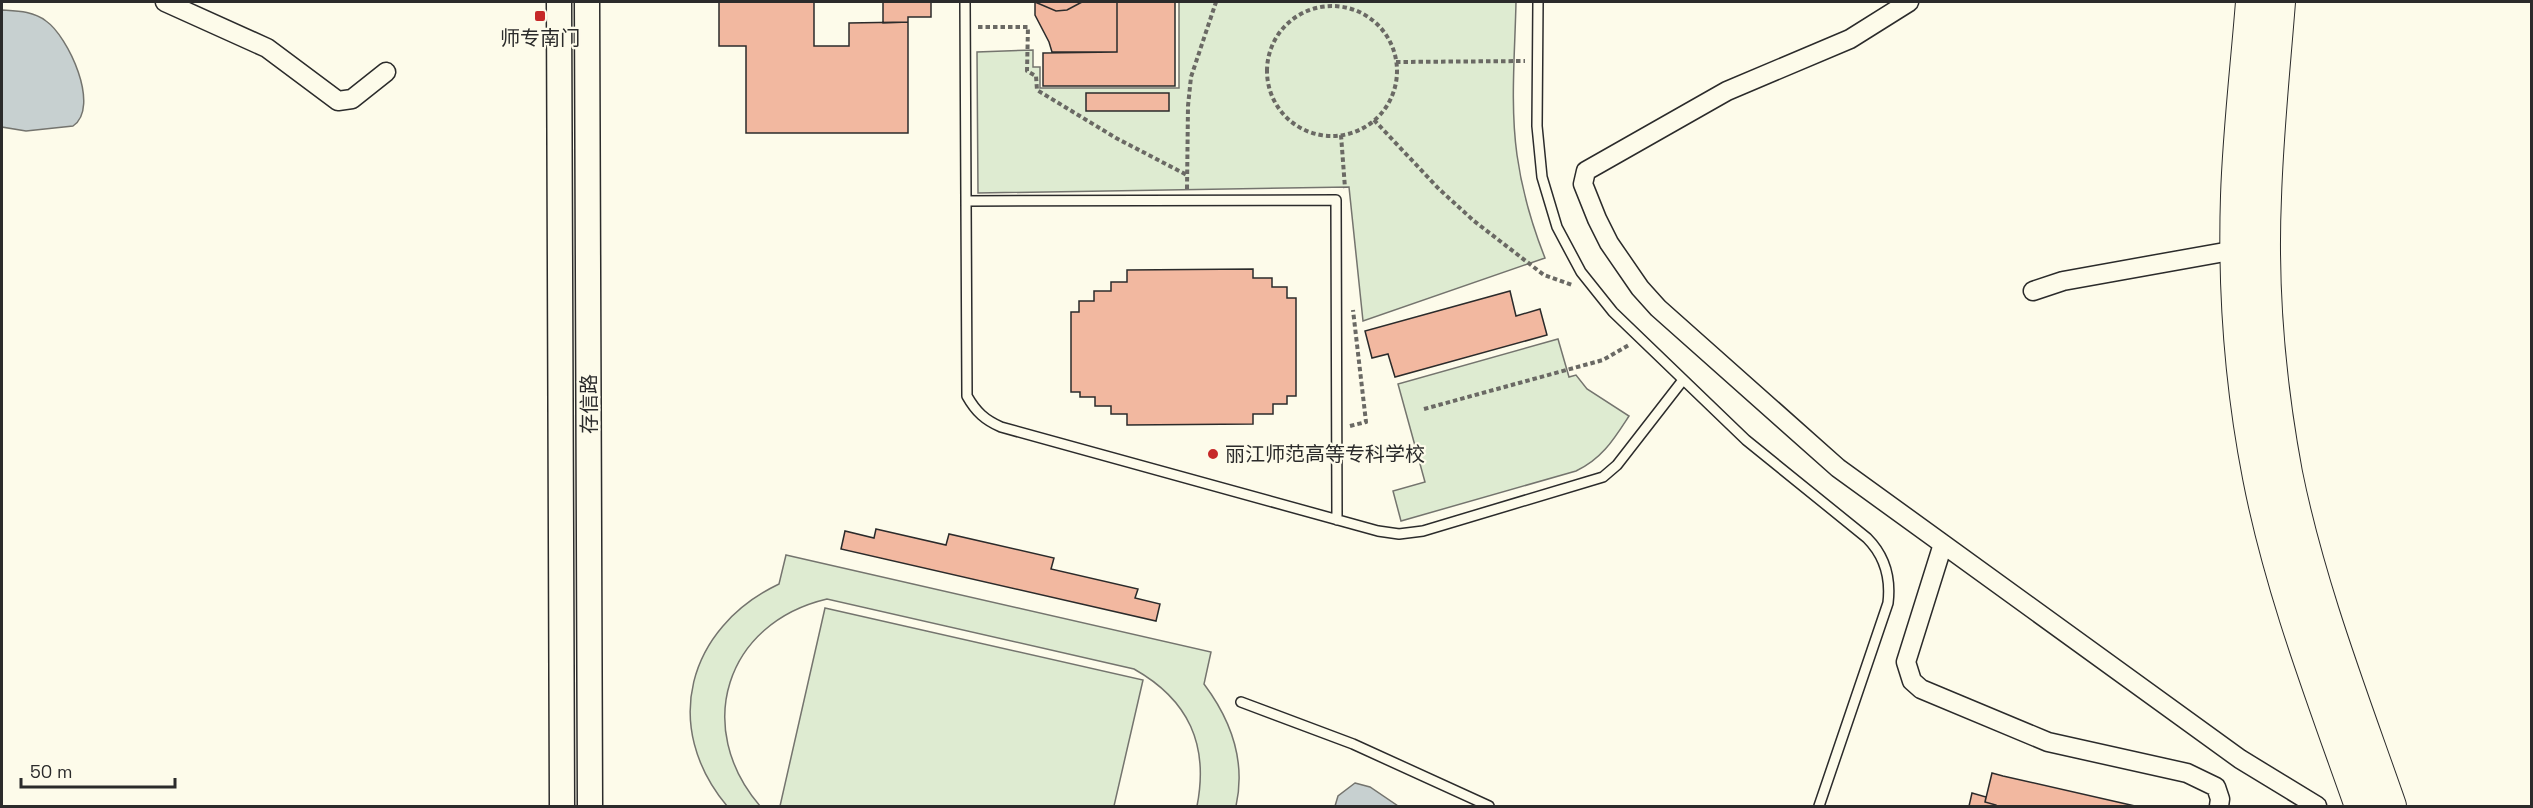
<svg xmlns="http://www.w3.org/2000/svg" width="2533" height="808" font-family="'Space Grotesk','Noto Sans SC',sans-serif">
	<rect width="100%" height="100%" fill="#fdfbea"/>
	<!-- green -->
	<path fill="#deebd1" stroke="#74746e" stroke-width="1.5" d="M1179 2H1516C1515 52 1510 105 1517 155 1522 191 1532 225 1545 258L1363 321 1349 187 978 193 977 52 1033 50V67H1040V88H1179Z
		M1558 339 1569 377 1576 375 1587 389 1629 416C1614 439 1602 459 1576 471L1401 521 1393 491 1425 482 1398 384Z
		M786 555 1211 652 1204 684C1231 720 1246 761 1236 806H1197C1209 745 1189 700 1134 669L827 599C725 623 693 728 760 806H727C661 727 687 628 779 584Z
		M825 608 1143 680 1114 806H780Z"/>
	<!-- water -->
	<path fill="#c7d0d0" stroke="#74746e" stroke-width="1.5" d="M2 10C17 11 33 11 46 21 68 36 101 107 73 126L26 131 2 127Z
		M1355 783 1370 787 1398 806H1335L1338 796Z"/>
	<!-- building -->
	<path fill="#f2b8a0" stroke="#2b2b2b" stroke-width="1.5" d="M719 2H814V46H849V23L908 22V133H746V46H719Z
		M883 2H931V17H908V22L883 23Z
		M1035 2 1056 11 1067 10 1082 2H1117V52H1052L1049 42 1035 15Z
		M1035 2H1082L1067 10 1056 11Z
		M1117 2H1175V86H1043V53L1117 52Z
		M1086 93H1169V111H1086Z
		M1253 269V278H1272V287H1287V298H1296V396H1287V404H1273V414H1253V424L1127 425V414H1111V406H1095V397H1080V392H1071V312H1079V301H1094V291H1111V282H1127V270Z
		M1510 291 1516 316 1540 309 1547 335 1395 377 1388 354 1372 358 1365 331Z
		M876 529 946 545 949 534 1054 558 1051 569 1138 589 1135 598 1160 604 1156 621 841 549 845 531 874 538Z
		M1992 773 2003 776 2135 806H1996V805L1985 802Z
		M1972 793 1986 797 1985 802 1996 805V806H1969Z"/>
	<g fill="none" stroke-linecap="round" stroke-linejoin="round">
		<defs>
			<path id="service" d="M965 2 967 396C976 412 985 420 1001 427L1378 531 1399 534 1423 531 1603 477 1617 465 1683 380
				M1538 2 1537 126 1542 177 1557 227 1581 272 1613 312 1746 440 1867 538C1885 556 1891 578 1888 603L1819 806
				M966 201 1336 200 1337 520
				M1241 702 1353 744 1489 806"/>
			<path id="minor" d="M165 2 267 48 338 101 352 99 386 72
				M1909 2 1850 39 1727 91 1586 171 1583 184 1597 219 1609 243 1640 288 1658 308 1838 468 2240 759 2317 806
				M2033 291 2063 281 2236 250
				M1943 544 1906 662 1912 681 1921 689 2048 742 2187 773 2216 787 2220 799 2219 806"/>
			<path id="tertiary" d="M559 2 562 806
				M587 2 590 806"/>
			<path id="trunk" d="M2252 2C2247 66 2239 132 2237 196 2234 290 2241 385 2259 477 2281 590 2323 698 2361 806
				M2279 2C2274 66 2267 132 2265 197 2261 288 2269 382 2286 473 2309 587 2352 697 2390 806"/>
		</defs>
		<!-- service casing -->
		<use href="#service" stroke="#2b2b2b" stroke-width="12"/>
		<!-- minor casing -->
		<use href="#minor" stroke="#2b2b2b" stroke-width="21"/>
		<!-- tertiary casing -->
		<use href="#tertiary" stroke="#2b2b2b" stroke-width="27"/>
		<!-- trunk casing -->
		<use href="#trunk" stroke="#2b2b2b" stroke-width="34"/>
		<!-- path -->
		<path stroke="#6a6964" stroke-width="4" stroke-dasharray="4.5 3" stroke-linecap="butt" d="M1267 71a65 65 0 1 1 130 0a65 65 0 1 1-130 0Z
			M978 27H1028L1027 71 1036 76 1037 90 1116 138 1187 175
			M1396 62 1525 61
			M1374 120 1439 189 1474 221 1544 275 1572 285
			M1341 135 1345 188
			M1187 189 1188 106 1191 77 1216 2
			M1424 409 1603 360 1629 345
			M1350 426 1366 422 1353 310"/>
		<!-- service -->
		<use href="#service" stroke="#fdfbea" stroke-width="9"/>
		<!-- minor -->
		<use href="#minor" stroke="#fdfbea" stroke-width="18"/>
		<!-- tertiary -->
		<use href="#tertiary" stroke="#fdfbea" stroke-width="24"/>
		<!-- trunk -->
		<use href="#trunk" stroke="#fdfbea" stroke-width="32"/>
	</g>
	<!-- markers -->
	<g fill="#c62828" stroke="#fdfbea" stroke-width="2">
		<rect x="534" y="10" width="12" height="12" rx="3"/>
		<circle cx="1213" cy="454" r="6"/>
	</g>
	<g text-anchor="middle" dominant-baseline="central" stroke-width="4.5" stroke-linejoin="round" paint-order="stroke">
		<!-- poi labels -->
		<g font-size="20" fill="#2b2b2b" stroke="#fdfbea">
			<text x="540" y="38">师专南门</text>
			<text x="1225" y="454" text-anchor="start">丽江师范高等专科学校</text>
		</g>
		<!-- street labels -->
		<g font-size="20" fill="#2b2b2b" stroke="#fdfbea">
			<text transform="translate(589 404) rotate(-90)">存信路</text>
		</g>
	</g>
	<!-- border -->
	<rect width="2533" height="808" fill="none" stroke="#2b2b2b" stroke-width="6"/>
	<!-- scale -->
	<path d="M21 778v9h154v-9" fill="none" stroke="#2b2b2b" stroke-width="3"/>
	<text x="30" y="778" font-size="18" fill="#2b2b2b" stroke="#fdfbea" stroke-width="4.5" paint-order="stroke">50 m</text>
</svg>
